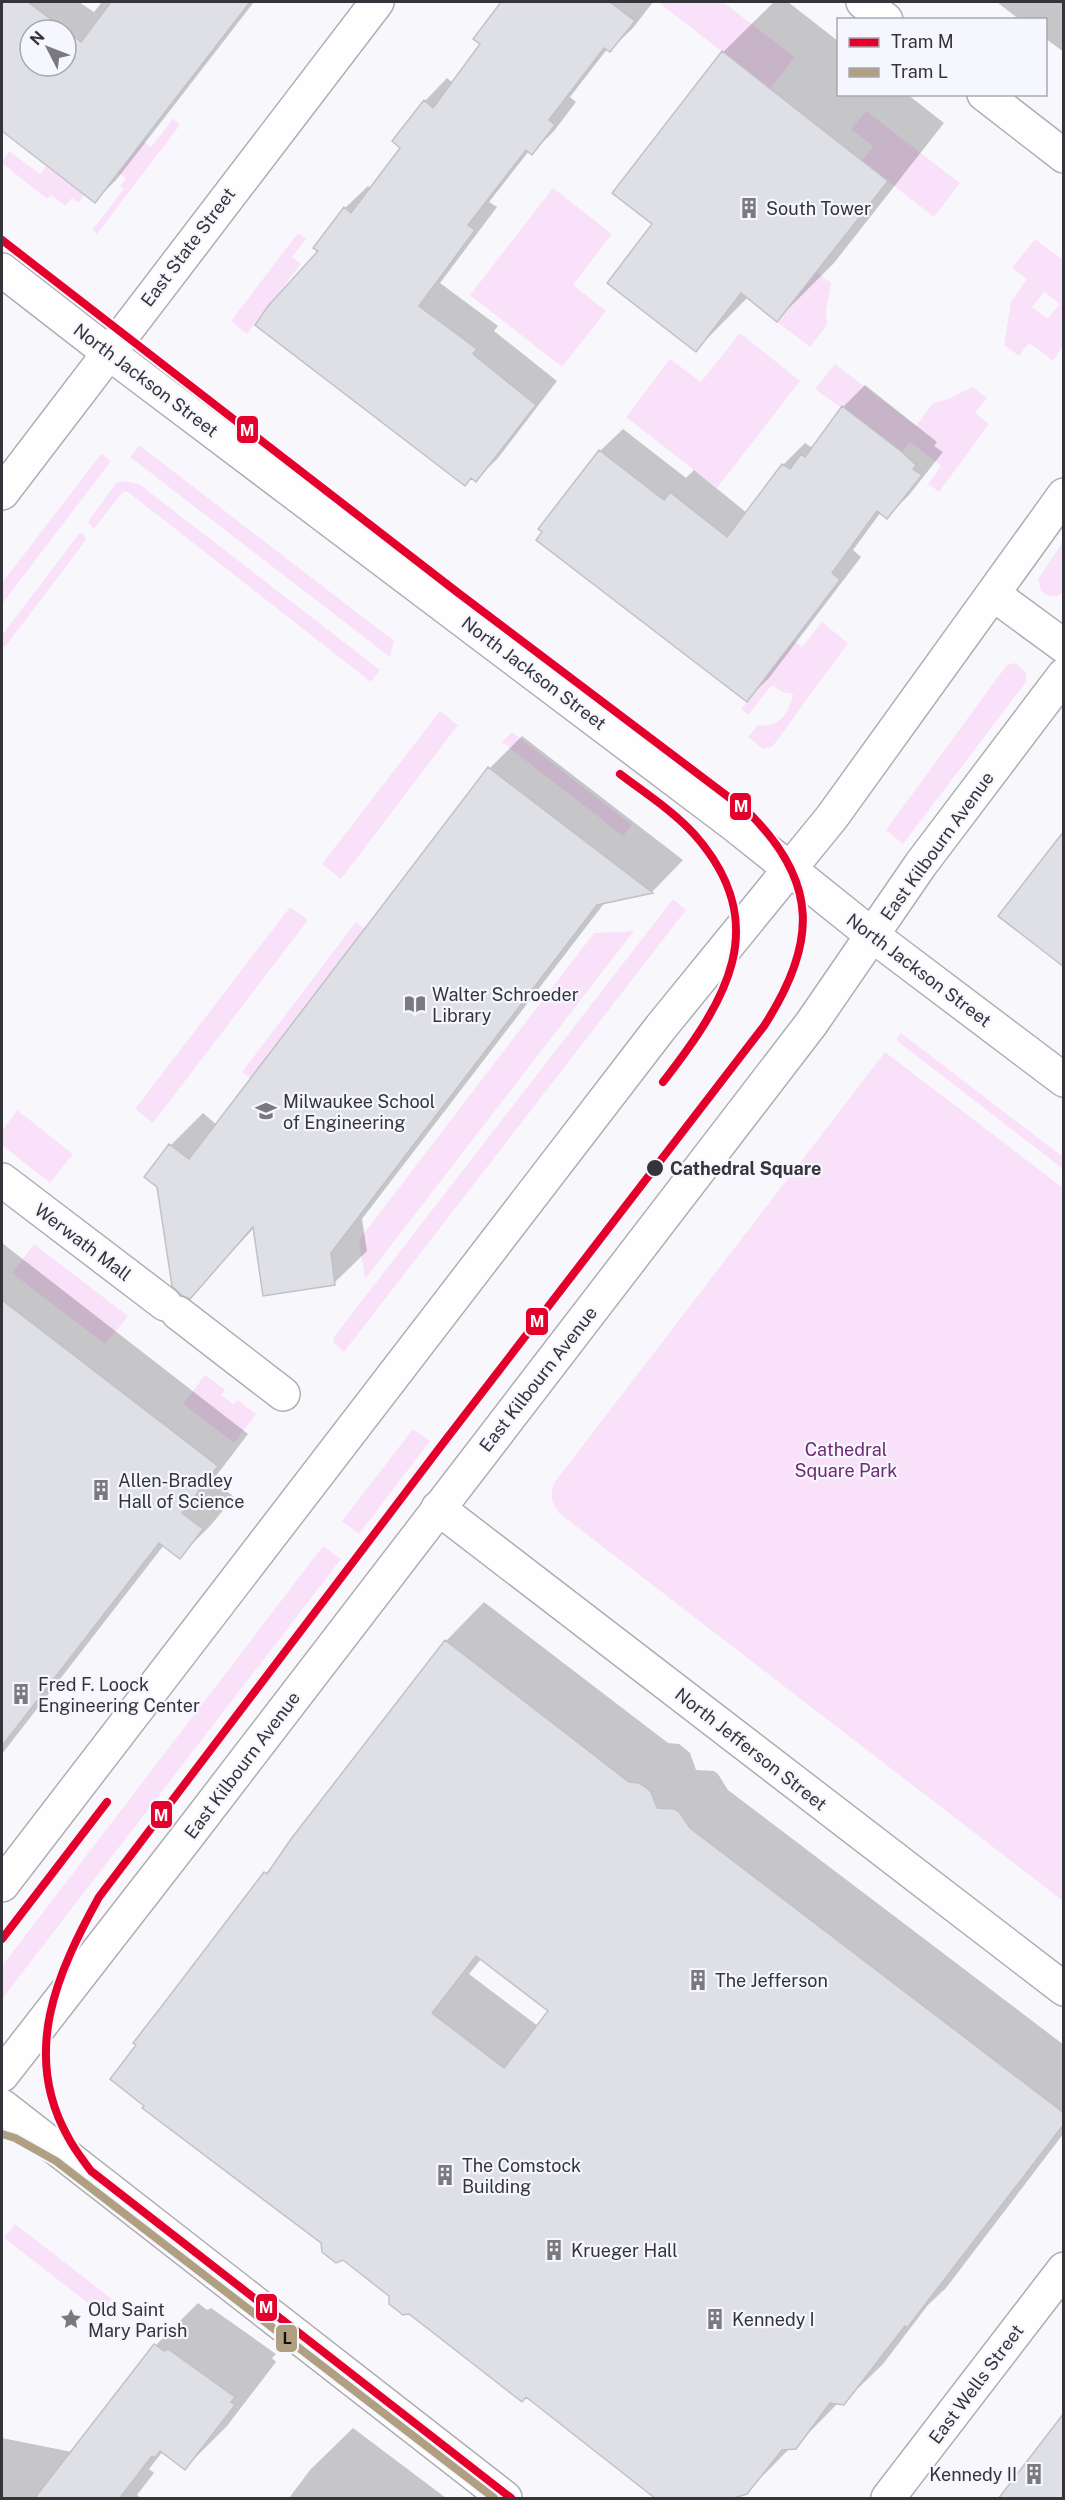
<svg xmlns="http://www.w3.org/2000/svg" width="1065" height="2500" font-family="'Public Sans',sans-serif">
	<rect width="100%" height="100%" fill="#f8f8fc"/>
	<!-- green -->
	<path fill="#fae1fa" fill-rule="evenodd" d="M658 2H723L795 57 770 89Z
		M866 111 960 183 934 217 862 161 873 146 851 129Z
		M173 119 180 125 97 234 92 230 124 189 120 186 126 178 118 173 143 141 151 147Z
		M9 151 40 174 46 166 84 195 78 203 72 198 65 206 51 195 47 199 2 163Z
		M553 188 612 234 573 285 606 311 562 367 470 295Z
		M298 233 306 239 292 257 301 264 247 334 231 321Z
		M1035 239 1063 260V346L1053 361 1029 343 1019 356 1004 345 1011 302 1027 279 1012 268ZM1044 292 1060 304 1047 319 1032 307Z
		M817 272 831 283 826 311 827 325 810 347 777 322Z
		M740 333 800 381 717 488 626 417 670 359 701 382Z
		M835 364 916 426 933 403 949 399 972 387 987 398 975 413 989 424 939 492 928 484 941 466 910 442 902 452 815 389Z
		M139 445 394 641 390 657 130 457Z
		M101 454 111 461 2 604V583Z
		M123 481 139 484 380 670 371 682 128 492 125 491 121 494 94 529 88 522 116 483Z
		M83 533 86 540 5 647 2 644V635L79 534Z
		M1063 542V592C1056 599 1048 597 1041 591L1038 579Z
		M822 622 848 643 773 746 763 749 748 737 758 725C778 729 790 713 793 694L782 692 772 685 748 715 741 709 794 641 802 647Z
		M1015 663 1026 672V682L903 844 886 830 1003 670 1007 665Z
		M440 711 458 725 341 879 322 864Z
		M512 732 632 825 623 836 502 742Z
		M673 899 686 910 344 1352 334 1343 333 1338Z
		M290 907 308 920 153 1123 135 1109Z
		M356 922 365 929 251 1079 242 1072Z
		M634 931 365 1279 359 1240 594 933Z
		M901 1033 1063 1157V1169L896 1040Z
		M885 1052 1063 1188V1901L559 1513C551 1502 550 1496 554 1483Z
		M17 1110 73 1154 50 1183 2 1145V1131Z
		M34 1244 128 1316 105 1344 12 1273Z
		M205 1375 225 1390 221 1395 233 1404 238 1400 256 1414 234 1443 183 1404Z
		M413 1429 430 1441 359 1534 342 1521Z
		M323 1546 341 1559 2 1999V1966Z
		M15 2224 112 2299 101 2313 4 2238Z"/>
	<!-- shadow -->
	<path fill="#0003" fill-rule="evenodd" d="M2 2H79L94 12 102 2H254L117 179 95 201 2 130ZM30 30H66V66H30Z
		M503 2H653L633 28 610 50 608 48 570 97 576 102 554 131 532 153 529 151 489 202 497 207 440 283 498 326 494 331 557 381 498 458 476 480 315 247 345 208 368 186 371 189 402 148 394 141 425 101 447 78 453 83 482 44 475 39Z
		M774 2H788L838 41V94H907L944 123 834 263 777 320 748 297 696 350 723 52Z
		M997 2H1064V52L1046 39V20H1020Z
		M865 385 937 442 934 446 943 452 909 495 887 517 881 512 853 550 861 557 769 678 746 700 540 528 600 451 623 429 686 478 694 470 747 513 783 465 805 443 811 447 824 434 843 407Z
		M522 736 683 860 652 892 606 901 362 1219 367 1251 334 1283 254 1228 190 1297 171 1145 203 1113 217 1125 490 768Z
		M2 1243 248 1434 213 1480 234 1497 211 1525 179 1557 164 1545 2 1754Z
		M484 1602 668 1743 679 1744 683 1747 690 1753 696 1770 714 1771 718 1774 728 1790 1064 2045V2133L946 2288 928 2305 883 2364 843 2403H838L795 2447 790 2448 746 2493 735 2498H659L391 2295 266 1873 278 1861 446 1641ZM482 1958 550 2011 538 2026 469 1974Z
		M198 2303 207 2310 211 2308 276 2354 272 2358 276 2362 227 2426 185 2468 163 2451 149 2469 154 2473 137 2495 141 2498H2V2438L72 2452 156 2345Z
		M353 2428 446 2498H289L310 2470Z"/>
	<!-- building -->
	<path fill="#dfe0e5" stroke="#c1c2c6" stroke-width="1.5" fill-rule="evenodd" d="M2 2H28L65 30H30V66H66V30L81 42 111 2H250L95 203 2 131Z
		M501 2H610L635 21 610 52 604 48 549 120 555 125 532 155 526 150 468 225 475 230 419 306 477 349 473 354 536 405 476 482 471 478 465 486 255 325 268 306 318 251 313 248 344 207 351 213 400 148 392 141 424 100 433 108 480 44 473 39Z
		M722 51 888 181 777 322 741 293 696 352 607 283 652 224 612 193Z
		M842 406 902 452 916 465 913 469 922 475 887 519 877 511 832 573 840 580 747 702 536 540 542 532 538 529 599 450 664 500 670 492 727 537 782 464 790 469 801 454 805 457Z
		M488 767 653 893 597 905 331 1253 335 1285 263 1296 253 1227 190 1299 181 1295 172 1286 157 1187 144 1177 169 1144 189 1159Z
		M1064 831V967L998 916Z
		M2 1300 218 1466 182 1513 203 1529 180 1559 159 1543 2 1746Z
		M445 1640 629 1782 639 1783 644 1786 651 1792 657 1808 675 1809 680 1813 690 1828 1064 2113V2124L907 2328 905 2326 844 2405 830 2403 796 2449 782 2450 747 2494 730 2499H656L526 2397 522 2402 409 2314 403 2315 389 2304V2296L343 2260 336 2263 322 2252 321 2243 142 2108 144 2106 110 2079 136 2045 133 2043 168 1998 264 1872 267 1874 291 1839ZM476 1956 548 2011 504 2068 432 2013Z
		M154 2344 164 2351 168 2349 235 2397 231 2402 235 2405 185 2470 160 2451 155 2458 152 2456 119 2499H34Z
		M1064 2413V2499H998Z"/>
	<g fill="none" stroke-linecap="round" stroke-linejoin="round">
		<defs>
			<path id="pedestrian" d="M2 1180 165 1304
				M178 1313 283 1394"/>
			<path id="minor" d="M438 1508 1064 1989"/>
			<path id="tertiary" d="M2 270 109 353
				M993 594 1064 646
				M2 1885 661 1027 832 817 1064 495
				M2 2075 183 1842 811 1024 921 864 1064 675"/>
			<path id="secondary" d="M863 2 886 20
				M984 94 1064 156
				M109 353 736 826 872 935 1064 1080
				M2 493 377 2
				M888 2498 1064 2269"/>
			<path id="primary" d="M2 2106 505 2498"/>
		</defs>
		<!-- pedestrian casing -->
		<use href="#pedestrian" stroke="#afafb3" stroke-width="36"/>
		<!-- minor casing -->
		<use href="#minor" stroke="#afafb3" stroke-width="36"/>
		<!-- tertiary casing -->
		<use href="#tertiary" stroke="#afafb3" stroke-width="36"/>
		<!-- secondary casing -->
		<use href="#secondary" stroke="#afafb3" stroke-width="36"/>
		<!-- primary casing -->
		<use href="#primary" stroke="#afafb3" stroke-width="36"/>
		<!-- pedestrian -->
		<use href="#pedestrian" stroke="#fefeff" stroke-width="33"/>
		<!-- minor -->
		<use href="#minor" stroke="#fefeff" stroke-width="33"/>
		<!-- tertiary -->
		<use href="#tertiary" stroke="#fefeff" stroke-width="33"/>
		<!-- secondary -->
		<use href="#secondary" stroke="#fefeff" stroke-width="33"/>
		<!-- primary -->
		<use href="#primary" stroke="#fefeff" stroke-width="33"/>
		<defs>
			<path id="tram-1" d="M2 240 457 592 747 811C820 882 817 944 764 1026L444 1442 99 1897C57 1973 21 2053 68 2137 74 2149 83 2160 91 2171L511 2498
				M620 774C645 793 673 811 694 834 775 925 725 1002 663 1082
				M2 1939 107 1802"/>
			<path id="tram-2" d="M2 2134 15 2138 56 2161 494 2498"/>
		</defs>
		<!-- tram-1 casing -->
		<use href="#tram-1" stroke="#f6f6fe" stroke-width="12"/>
		<!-- tram-2 casing -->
		<use href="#tram-2" stroke="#f6f6fe" stroke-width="12"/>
		<!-- tram-1 -->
		<use href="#tram-1" stroke="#e4002b" stroke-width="8"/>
		<!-- tram-2 -->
		<use href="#tram-2" stroke="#b09f80" stroke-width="8"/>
	</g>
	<!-- icons -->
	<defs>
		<symbol id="building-bare" viewBox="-9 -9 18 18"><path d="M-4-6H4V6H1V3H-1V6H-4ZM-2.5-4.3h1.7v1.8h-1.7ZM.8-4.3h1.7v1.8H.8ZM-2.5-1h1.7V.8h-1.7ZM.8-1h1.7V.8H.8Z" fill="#79797e" stroke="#f6f6fe" stroke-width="2.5" paint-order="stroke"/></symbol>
		<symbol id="library-bare" viewBox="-9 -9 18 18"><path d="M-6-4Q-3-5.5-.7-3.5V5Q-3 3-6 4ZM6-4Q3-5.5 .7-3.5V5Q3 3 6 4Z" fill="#79797e" stroke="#f6f6fe" stroke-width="2.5" paint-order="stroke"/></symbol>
		<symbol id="university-bare" viewBox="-9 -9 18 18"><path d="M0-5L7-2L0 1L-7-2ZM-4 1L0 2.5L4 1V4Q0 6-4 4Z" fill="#79797e" stroke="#f6f6fe" stroke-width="2.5" paint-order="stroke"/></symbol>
		<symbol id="sight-bare" viewBox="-9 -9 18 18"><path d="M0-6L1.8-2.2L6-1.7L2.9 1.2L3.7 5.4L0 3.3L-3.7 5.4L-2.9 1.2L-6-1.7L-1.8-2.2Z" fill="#79797e" stroke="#f6f6fe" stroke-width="2.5" paint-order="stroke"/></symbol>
	</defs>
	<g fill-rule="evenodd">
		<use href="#building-bare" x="734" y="193" width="30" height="30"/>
		<use href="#library-bare" x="400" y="989" width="30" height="30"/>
		<use href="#university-bare" x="251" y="1096" width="30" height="30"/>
		<use href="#building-bare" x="86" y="1475" width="30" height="30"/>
		<use href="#building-bare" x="6" y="1679" width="30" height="30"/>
		<use href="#building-bare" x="683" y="1965" width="30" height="30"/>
		<use href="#building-bare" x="430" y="2160" width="30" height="30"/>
		<use href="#building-bare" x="539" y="2235" width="30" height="30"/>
		<use href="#sight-bare" x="56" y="2304" width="30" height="30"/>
		<use href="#building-bare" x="700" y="2304" width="30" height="30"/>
		<use href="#building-bare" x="1019" y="2459" width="30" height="30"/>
	</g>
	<!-- markers -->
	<circle fill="#34343a" stroke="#f6f6fe" stroke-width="2" cx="655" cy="1168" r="9"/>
	<g text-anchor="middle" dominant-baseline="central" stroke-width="4.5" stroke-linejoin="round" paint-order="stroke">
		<!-- poi labels -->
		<g font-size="18" fill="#34343a" stroke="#f6f6fe" text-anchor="start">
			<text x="766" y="208">South Tower</text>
			<text x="432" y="994">Walter Schroeder<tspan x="432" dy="21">Library</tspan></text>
			<text x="283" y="1101">Milwaukee School<tspan x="283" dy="21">of Engineering</tspan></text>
			<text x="118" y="1480">Allen-Bradley<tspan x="118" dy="21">Hall of Science</tspan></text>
			<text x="38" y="1684">Fred F. Loock<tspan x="38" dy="21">Engineering Center</tspan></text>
			<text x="715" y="1980">The Jefferson</text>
			<text x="462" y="2165">The Comstock<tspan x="462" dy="21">Building</tspan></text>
			<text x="571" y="2250">Krueger Hall</text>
			<text x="88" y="2309">Old Saint<tspan x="88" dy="21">Mary Parish</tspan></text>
			<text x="732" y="2319">Kennedy I</text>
			<text x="1017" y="2474" text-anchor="end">Kennedy II</text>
		</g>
		<!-- street labels -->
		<g font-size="18" fill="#34343a" stroke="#f6f6fe">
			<text transform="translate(188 247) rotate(-53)">East State Street</text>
			<text transform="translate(146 380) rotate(37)">North Jackson Street</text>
			<text transform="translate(534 673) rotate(37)">North Jackson Street</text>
			<text transform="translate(937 846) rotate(-54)">East Kilbourn Avenue</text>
			<text transform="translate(919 970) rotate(37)">North Jackson Street</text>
			<text transform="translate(83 1242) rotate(37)">Werwath Mall</text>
			<text transform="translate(538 1379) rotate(-52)">East Kilbourn Avenue</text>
			<text transform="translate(751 1749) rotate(38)">North Jefferson Street</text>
			<text transform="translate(242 1765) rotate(-53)">East Kilbourn Avenue</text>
			<text transform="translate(976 2384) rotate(-53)">East Wells Street</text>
		</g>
		<!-- stop labels -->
		<g font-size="18" font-weight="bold" fill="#34343a" stroke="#f6f6fe" text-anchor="start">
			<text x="670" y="1168">Cathedral Square</text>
		</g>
		<!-- park labels -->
		<g font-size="18" fill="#712873" stroke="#f6f6fe">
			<text x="846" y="1449">Cathedral<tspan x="846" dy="21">Square Park</tspan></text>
		</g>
	</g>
	<g stroke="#f6f6fe" stroke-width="2">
		<rect x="236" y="415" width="23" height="29" rx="6" fill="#e4002b"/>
		<rect x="729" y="792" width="23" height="29" rx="6" fill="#e4002b"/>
		<rect x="525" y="1307" width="24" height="29" rx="6" fill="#e4002b"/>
		<rect x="150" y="1800" width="23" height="29" rx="6" fill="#e4002b"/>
		<rect x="255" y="2293" width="23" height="29" rx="6" fill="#e4002b"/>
		<rect x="275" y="2324" width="23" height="29" rx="6" fill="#b09f80"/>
	</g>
	<g font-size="16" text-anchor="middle" font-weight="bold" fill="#fff">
		<text x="247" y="436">M</text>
		<text x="741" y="812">M</text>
		<text x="537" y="1327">M</text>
		<text x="161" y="1821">M</text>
		<text x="266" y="2313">M</text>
	</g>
	<g font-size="16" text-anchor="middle" font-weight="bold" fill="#111">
		<text x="287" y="2344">L</text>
	</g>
	<!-- border -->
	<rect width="1065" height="2500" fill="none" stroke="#34343a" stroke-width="6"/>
	<!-- legend -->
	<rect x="837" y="18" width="210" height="78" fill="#f6f6fe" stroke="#a8a8b0" stroke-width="1.5"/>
	<rect x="849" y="38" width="30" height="9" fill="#e4002b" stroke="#a8a8b0" stroke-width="1.5"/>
	<text x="891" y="48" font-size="18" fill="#34343a">Tram M</text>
	<rect x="849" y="68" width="30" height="9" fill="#b09f80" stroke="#a8a8b0" stroke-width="1.5"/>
	<text x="891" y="78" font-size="18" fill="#34343a">Tram L</text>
	<!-- north arrow -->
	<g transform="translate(48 48) rotate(312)"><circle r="28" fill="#f6f6fe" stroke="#a8a8b0" stroke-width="1.5"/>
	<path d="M0-4.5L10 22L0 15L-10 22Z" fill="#79797e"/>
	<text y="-9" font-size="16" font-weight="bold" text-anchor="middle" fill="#34343a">N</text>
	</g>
</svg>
